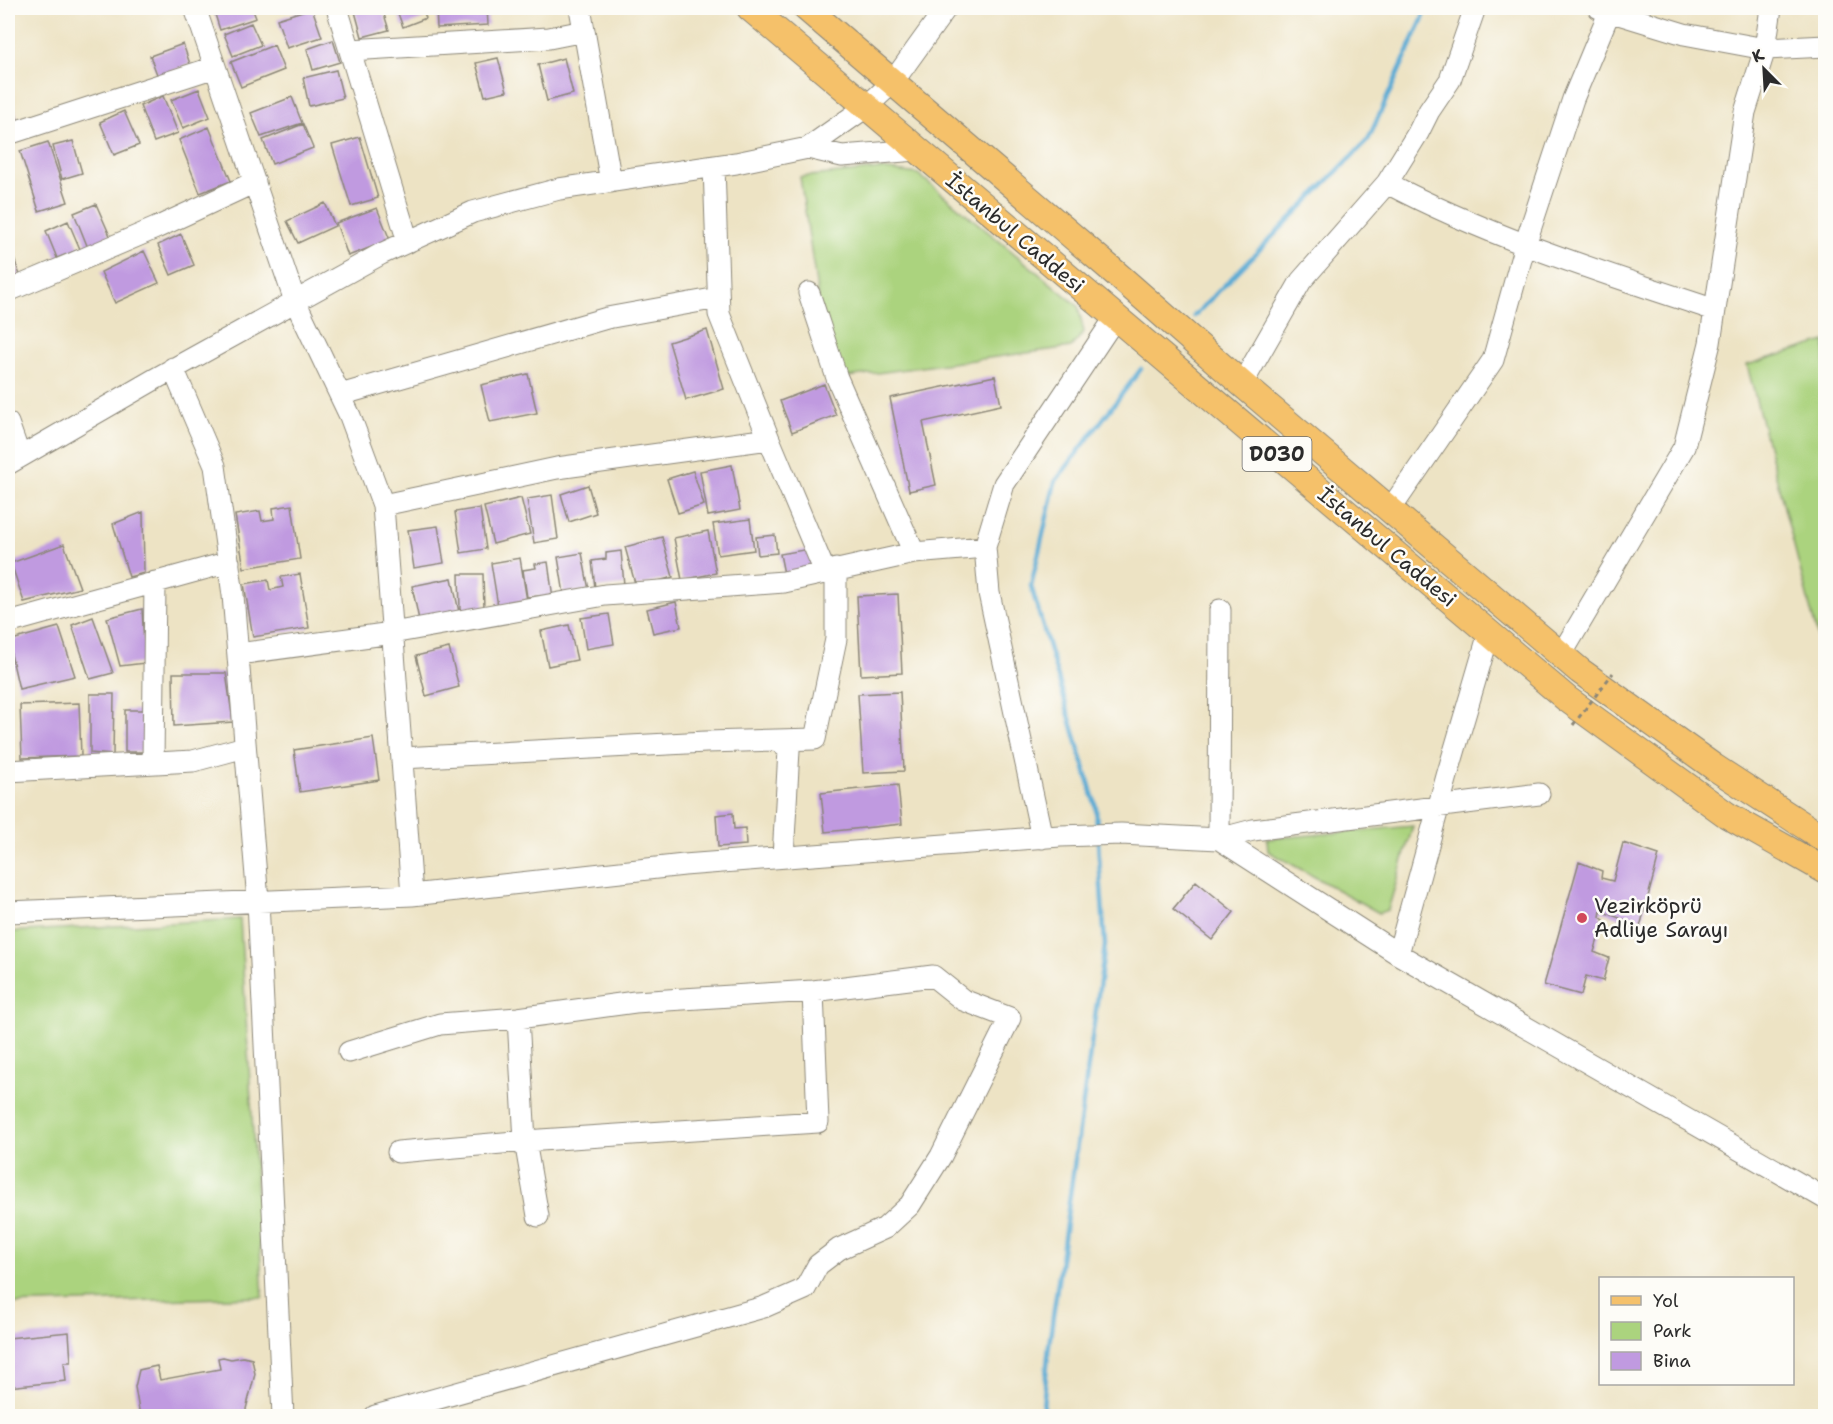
<svg xmlns="http://www.w3.org/2000/svg" width="1833" height="1424" font-family="'Shantell Sans',sans-serif">
	<rect width="100%" height="100%" fill="#fdfcf7"/>
	<filter id="ink" filterUnits="userSpaceOnUse"><feTurbulence type="fractalNoise" baseFrequency=".0167" numOctaves="2"/><feDisplacementMap in="SourceGraphic" scale="12" xChannelSelector="R" yChannelSelector="G"/><feConvolveMatrix kernelMatrix="1 2 1 2 8 2 1 2 1" color-interpolation-filters="sRGB"/></filter>
	<filter id="wash" filterUnits="userSpaceOnUse"><feTurbulence type="fractalNoise" baseFrequency=".008" numOctaves="4" result="noise"/><feDisplacementMap in="SourceGraphic" scale="24" xChannelSelector="R" yChannelSelector="G"/><feGaussianBlur stdDeviation="1.35" result="paint"/><feColorMatrix in="noise" values="0 0 0 0 0 0 0 0 0 0 0 0 0 0 0 0 0 1.4 0 .05"/><feComposite in="paint" operator="in"/></filter>
	<g filter="url(#wash)">
		<rect width="100%" height="100%" fill="#ede3c4"/>
		<!-- green -->
		<path fill="#abd37e" stroke="#6b7f54" stroke-width="1.5" d="M880 169 918 174 1078 306 1084 332 1071 347 840 378 819 304 800 177Z
			M1825 341 1826 636 1818 638 1747 365Z
			M1413 826 1388 910 1379 913 1268 851 1267 839Z
			M240 919 263 1297 8 1304V932Z"/>
		<g fill="none" stroke-linecap="round" stroke-linejoin="round">
			<!-- stream -->
			<path stroke="#5aabd4" stroke-width="4.5" d="M1194 316 1368 140 1423 18 1424 8
				M1097 830 1096 807 1031 586 1055 482 1141 369
				M1042 1416 1049 1345 1105 945 1098 842"/>
		</g>
		<g id="blocks">
			<!-- building -->
			<path fill="#c09ae0" d="M213 8H252L256 18 220 30Z
				M312 8 322 37 287 48 277 19Z
				M354 8H382L389 30 362 37Z
				M396 8H422L426 18 403 27Z
				M436 8H487L488 25 437 28Z
				M251 23 261 45 233 56 224 34Z
				M333 40 340 62 313 70 307 49Z
				M183 44 190 64 158 77 150 56Z
				M274 45 284 70 241 87 231 62Z
				M498 58 507 91 485 96 476 63Z
				M564 58 573 94 547 101 538 65Z
				M336 70 343 98 309 106 303 78Z
				M8 84 18 122 8 125Z
				M199 89 210 117 183 128 171 100Z
				M163 96 178 133 154 142 140 106Z
				M292 97 302 123 261 137 251 113Z
				M124 111 139 145 114 155 100 122Z
				M303 124 313 148 272 164 263 140Z
				M209 127 231 181 200 193 179 140Z
				M360 137 378 198 351 206 332 145Z
				M73 141 82 173 62 179 53 146Z
				M48 142 68 202 39 211 20 151Z
				M325 203 335 226 298 243 287 221Z
				M96 204 111 238 88 248 74 213Z
				M377 208 390 240 348 256 336 223Z
				M68 221 80 249 57 258 46 231Z
				M181 234 194 265 171 275 158 245Z
				M8 242 20 275 8 279Z
				M144 251 159 283 115 303 101 272Z
				M707 330 724 389 686 400 669 342Z
				M528 374 537 413 490 422 481 385Z
				M995 376 1001 405 923 422 936 485 909 491 890 398Z
				M824 384 836 415 792 432 780 401Z
				M732 465 740 510 708 516 700 471Z
				M693 471 704 505 678 513 667 479Z
				M588 485 596 513 569 522 561 494Z
				M552 495 558 539 534 543 527 499Z
				M521 498 530 534 493 544 484 507Z
				M292 505 300 559 244 568 235 515 260 511 262 521 274 519 273 508Z
				M480 508 486 549 461 553 455 512Z
				M143 512 144 573 129 577 113 524Z
				M750 519 754 550 718 555 713 524Z
				M438 526 444 563 414 568 408 530Z
				M708 531 716 573 682 580 674 538Z
				M775 535 777 553 758 555 756 537Z
				M662 537 673 577 636 587 625 547Z
				M64 544 80 588 24 602 11 563Z
				M809 549 814 574 785 579 780 554Z
				M621 551 624 585 595 588 592 561 606 559V553Z
				M582 553 589 590 564 594 558 557Z
				M520 558 527 601 498 606 491 563Z
				M548 562 553 598 539 600V596L527 597 523 570 536 568 535 564Z
				M300 574 309 628 253 637 244 584 268 580 270 590 283 587 281 577Z
				M459 574H483L484 609 460 610Z
				M452 578 460 617 420 625 412 586Z
				M898 594 902 673 861 675 857 596Z
				M676 602 681 627 653 633 647 609Z
				M142 609 145 663 120 666 107 618Z
				M609 614 614 644 586 649 581 618Z
				M93 617 113 673 90 679 72 625Z
				M569 625 577 660 548 666 541 631Z
				M59 627 75 676 19 689 8 641Z
				M449 648 459 687 426 696 416 656Z
				M173 673H226L233 722 174 726Z
				M900 692 904 771 863 773 858 694Z
				M90 694H114L113 755 90 753Z
				M79 703 81 756 22 758 20 705Z
				M125 710H144V752H125Z
				M373 738 379 780 300 792 294 750Z
				M898 785 902 824 825 832 821 793Z
				M733 813 734 829 745 828 746 845 718 847 716 815Z
				M1623 843 1659 855 1639 931 1624 925 1625 920 1601 911 1600 917 1604 920 1594 952 1609 958 1603 981 1586 976 1581 995 1544 985 1579 862 1602 871 1601 878 1613 881Z
				M1196 881 1234 912 1212 940 1173 909Z
				M69 1332 71 1362H64L66 1381 8 1387V1338Z
				M223 1357 231 1359 243 1357 252 1359 255 1374 246 1409 247 1416H140L135 1387 139 1370 157 1366 160 1380 220 1369 218 1358Z"/>
		</g>
	</g>
	<g filter="url(#ink)">
		<use href="#blocks" fill-opacity="0" stroke="#8c8778" stroke-width="1.5"/>
		<g fill="none" stroke-linecap="round" stroke-linejoin="round">
			<defs>
				<path id="minor" d="M195 8 295 301 350 416 383 505 412 895
					M337 8 408 242
					M580 8 611 182
					M1599 8 1684 34 1765 49 1771 8
					M350 50 549 38 584 31
					M8 134 215 67
					M808 148 842 156 917 150
					M714 166 719 314 769 439 825 572
					M1387 183 1418 133 1429 111 1450 80 1475 8
					M8 291 156 228 255 182
					M809 293 837 378 914 553
					M173 368 215 466 233 595 258 901 283 1416
					M1242 384 1301 281 1387 183C1491 238 1604 273 1715 310
					M340 395 607 318 718 298
					M8 423 20 457
					M8 464 155 379 381 254 473 212 559 189 736 163 808 148 866 107 892 83 946 8
					M383 505 557 468 769 439
					M1390 510 1493 360 1525 245 1573 99 1611 8
					M1220 610 1219 839 1253 830 1539 794
					M8 623 229 562
					M238 654 392 633 605 595 784 582 914 553 985 547
					M1561 655 1684 447 1710 343 1745 112 1765 49 1826 46
					M777 740 815 739 836 639V569
					M402 758 706 742 777 740 789 750 783 857
					M153 763 155 582
					M8 771 193 761 245 747
					M1042 838 989 593 985 547 1004 484 1115 318
					M8 912 412 895 684 865 1060 836 1121 834 1219 839 1398 954 1826 1199
					M1398 954 1447 776 1489 633
					M518 1018 525 1141 538 1216
					M349 1052 440 1024 518 1018 635 1002 813 991 933 976 963 1000 1010 1018 941 1156 910 1205 885 1228 839 1249 818 1265 805 1289 764 1307 375 1416
					M398 1152 525 1141 818 1122 813 991"/>
				<path id="major" d="M750 8 1567 699 1727 815 1826 871
					M806 8 1112 270 1242 384 1580 671 1714 767 1826 840"/>
			</defs>
			<!-- minor casing -->
			<use href="#minor" stroke="#8c8778" stroke-width="23"/>
			<!-- major casing -->
			<use href="#major" stroke="#8c8778" stroke-width="28"/>
			<!-- minor -->
			<use href="#minor" stroke="#fff" stroke-width="21"/>
			<!-- major -->
			<use href="#major" stroke="#f5c16b" stroke-width="26"/>
			<!-- path-bridge -->
			<path stroke="#8c8778" stroke-width="3" stroke-dasharray="4.5 4.5" stroke-linecap="butt" d="M1573 725 1613 673"/>
		</g>
	</g>
	<!-- markers -->
	<circle fill="#d1495b" stroke="#fdfcf7" stroke-width="2" cx="1582" cy="918" r="6"/>
	<g text-anchor="middle" dominant-baseline="central" stroke-width="5" stroke-linejoin="round" paint-order="stroke">
		<!-- shield labels -->
		<rect fill="#fdfcf7" stroke="#6a6a68" stroke-width="1.5" x="1242.5" y="437" width="69" height="34" rx="4.5"/>
		<g font-size="20" font-weight="bold" fill="#2b2b2b">
			<text x="1277" y="454">D030</text>
		</g>
		<!-- street labels -->
		<g font-size="21" fill="#2b2b2b" stroke="#fdfcf7">
			<text transform="translate(1015 233) rotate(40)">İstanbul Caddesi</text>
			<text transform="translate(1387 547) rotate(40)">İstanbul Caddesi</text>
		</g>
		<!-- poi labels -->
		<g font-size="21" fill="#2b2b2b" stroke="#fdfcf7" text-anchor="start">
			<text x="1594" y="906">Vezirköprü<tspan x="1594" dy="24">Adliye Sarayı</tspan></text>
		</g>
	</g>
	<!-- margin -->
	<rect width="1833" height="1424" fill="none" stroke="#fdfcf7" stroke-width="30"/>
	<!-- legend -->
	<rect x="1599" y="1277" width="195" height="108" fill="#fdfcf7" stroke="#a9a8a5" stroke-width="1.5"/>
	<rect x="1611" y="1296" width="30" height="9" fill="#f5c16b" stroke="#a9a8a5" stroke-width="1.5"/>
	<text x="1653" y="1307" font-size="18" fill="#2b2b2b">Yol</text>
	<rect x="1611" y="1322" width="30" height="18" fill="#abd37e" stroke="#a9a8a5" stroke-width="1.5"/>
	<text x="1653" y="1337" font-size="18" fill="#2b2b2b">Park</text>
	<rect x="1611" y="1352" width="30" height="18" fill="#c09ae0" stroke="#a9a8a5" stroke-width="1.5"/>
	<text x="1653" y="1367" font-size="18" fill="#2b2b2b">Bina</text>
	<!-- north arrow -->
	<g transform="translate(1764 69) rotate(336)" stroke="#fdfcf7" stroke-width="4.5" paint-order="stroke">
	<path d="M0-4.5L10 22L0 15L-10 22Z" fill="#2b2b2b"/>
	<text y="-9" font-size="16" font-weight="bold" text-anchor="middle" fill="#2b2b2b">K</text>
	</g>
</svg>
